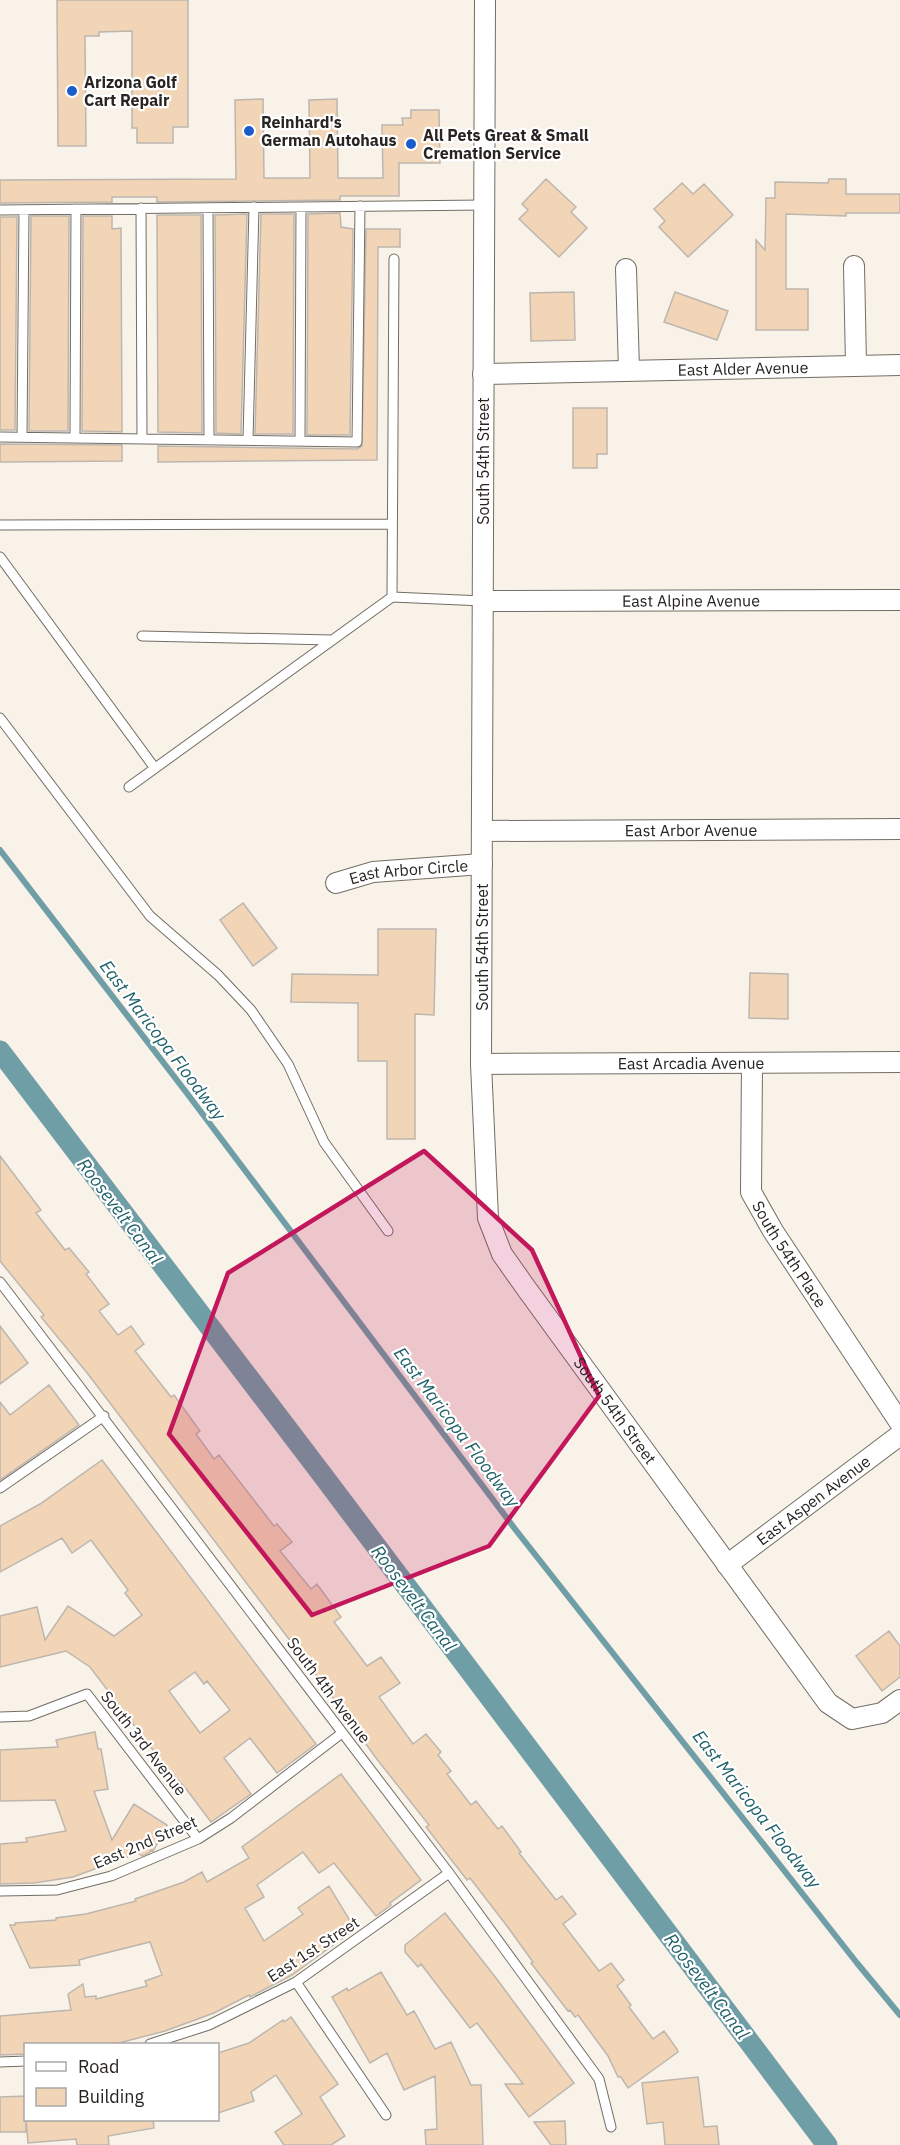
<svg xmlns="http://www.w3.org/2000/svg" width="900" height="2145" font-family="'IBM Plex Sans',sans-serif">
	<rect width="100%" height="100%" fill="#f8f2e9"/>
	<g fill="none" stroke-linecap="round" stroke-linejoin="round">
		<!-- stream -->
		<path stroke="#6f9ea6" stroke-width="6" d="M0 850 186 1092 515 1529 857 1963 900 2015"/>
		<!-- canal -->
		<path stroke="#6f9ea6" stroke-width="21" d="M0 1051 324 1477 827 2145"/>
	</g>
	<!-- building -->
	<path fill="#f2d5b7" stroke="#bdb6ae" stroke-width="1.5" fill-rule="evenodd" d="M57 0H188V127H173V143H137V128H132V31L99 32V36H85L86 146H58Z
		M263 99 264 178H310L309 100 337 99 338 178H383L382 125H403L402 118H411V110H439L440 163H399V196H340V200L157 202V197H112V202L0 203V180L236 179 235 100Z
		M546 179 576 207 571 212 587 228 559 257 519 219 528 210 522 204Z
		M829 179H846V194H900V213H846V216L786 214V289H808V330H756V240L765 250 766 198H775V182L828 183Z
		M682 183 693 194 704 184 733 215 688 257 659 227 665 221 654 209Z
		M340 213 341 227 353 229 350 435H307L308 214Z
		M247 214 241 434 216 433 215 215Z
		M261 214H294L293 434H255Z
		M157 215H201L202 433 158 432Z
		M31 216H69L68 431H29Z
		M83 216H112V229L121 228 122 432 82 431Z
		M0 217H17L15 430H0Z
		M366 229H400V247H378L377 460 158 462V446L357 449 362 446Z
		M574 292 575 340 531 341 530 293Z
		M675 292 728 311 717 340 664 322Z
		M573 408H607V454H597V468H573Z
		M0 444 122 445V461L0 462Z
		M243 903 277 948 253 966 220 920Z
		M378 929H436L434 1015 415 1014V1139H387V1061H358V1003L291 1002 292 974 378 975Z
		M750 973 788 974V1019L749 1018Z
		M0 1156 41 1210 36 1213 65 1250 69 1248 89 1272 86 1274 109 1304 99 1311 118 1335 131 1326 144 1344 135 1351 171 1397 174 1395 200 1431 196 1434 214 1459 219 1455 274 1526 277 1524 292 1542 280 1551 311 1589 317 1584 341 1617 334 1622 367 1666 381 1657 400 1683 379 1697 413 1744 426 1734 441 1752 438 1755 451 1771 447 1774 471 1805 476 1801 498 1829 502 1826 521 1852 519 1853 556 1900 562 1896 576 1914 563 1924 599 1971 611 1963 624 1980 617 1986 631 2005 629 2007 653 2039 664 2031 677 2049 678 2052 628 2088 621 2077H618L608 2056 578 2015 575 2017 570 2010 568 2011 531 1963 533 1962 507 1926 470 1878 467 1880 426 1827 429 1825 376 1758 326 1688 88 1374 41 1317 44 1315 0 1261Z
		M0 1326 28 1363 0 1384Z
		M49 1385 79 1425 0 1480V1402L10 1415Z
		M102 1460 316 1744 277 1773 250 1738 224 1758 251 1794 211 1822 187 1790 162 1762 90 1667 66 1651 0 1667V1616L37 1607 45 1640 68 1606 114 1636 142 1615 125 1593 128 1590 91 1540 72 1553 62 1538 0 1572V1526L40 1504ZM195 1672 204 1684 207 1681 230 1710 200 1733 169 1691Z
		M889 1631 900 1646V1677L882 1691 856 1656Z
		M95 1732 98 1749H101L108 1789 94 1791 112 1840 134 1804 167 1825 162 1836 153 1851 151 1850 149 1853 142 1856 138 1853 73 1877 34 1883 0 1884V1844L27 1842 26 1838 66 1831 55 1800 0 1801V1750L58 1747 56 1740Z
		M341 1774 421 1880 390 1903 391 1905 376 1916 334 1863 319 1873 303 1852 257 1885 264 1897 245 1908 264 1941 303 1914 298 1908 329 1886 355 1929 292 1975 250 1997 249 1995 214 2013 165 2031 115 2044H26V2054L0 2055V2016L71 2010 68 1994 83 1984 85 1997 96 1996V1999L147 1986 145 1981 162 1975 150 1942 86 1958 79 1960 80 1965 30 1968 10 1925H15V1923L56 1920V1918L86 1914 136 1901 135 1899 184 1882 202 1872 207 1882 249 1858 242 1847Z
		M445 1913 496 1978 574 2083 529 2117 505 2084H523L477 2023 470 2028 421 1964 418 1967 405 1952V1945Z
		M381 1972 407 2015 414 2011 435 2049 451 2042 471 2085H481L483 2145H426L425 2130 437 2129 435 2076 404 2090 387 2053 370 2063 332 1997 347 1988 348 1991Z
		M291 2017 338 2084 320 2097 345 2136 331 2145H284L275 2132 302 2114 276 2075 251 2092 254 2101 218 2113V2053L249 2043 283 2020 284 2022Z
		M698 2077 704 2127 717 2126 719 2145H665L663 2122 647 2124 642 2083Z
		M26 2096V2132H0V2097Z
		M26 2120H153L154 2128 108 2136 109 2145H77L76 2139 28 2143Z
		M565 2121 566 2145H551L534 2122Z"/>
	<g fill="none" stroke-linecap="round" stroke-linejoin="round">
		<defs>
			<path id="service" d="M141 208 142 439
				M208 208 209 440
				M0 210 484 205
				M0 437 357 442 360 206
				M22 437 24 210
				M75 438 76 209
				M248 440 254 207
				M300 441 301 207
				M0 525 392 524
				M0 557 154 767
				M392 597 394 259
				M142 636 332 640
				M0 718 150 916 218 975 251 1010 288 1064 324 1142 388 1231
				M129 787 392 597 483 601
				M0 1282 449 1873 599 2079 611 2127
				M0 1488 104 1416
				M0 1717 29 1716 87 1694 198 1839
				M0 1891 57 1890 111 1876 198 1839 231 1818 342 1733
				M296 1982 386 2115
				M150 2044 209 2025 296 1982 449 1873
				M0 2062 26 2061"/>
			<g id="minor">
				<path id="s1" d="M485 0 481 1064 488 1218 502 1254 526 1288 828 1703 852 1719 882 1713 900 1700"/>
				<path d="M854 266 856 365"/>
				<path d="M626 269 629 370"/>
				<path id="s2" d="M483 374 900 365"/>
				<path id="s3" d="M483 601 900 600"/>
				<path id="s4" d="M483 831 900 829"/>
				<path id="s5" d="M336 883 373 872 482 864"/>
				<path id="s6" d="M481 1064 900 1062"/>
				<path id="s7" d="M752 1064 751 1192 773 1231 900 1423"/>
				<path id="s8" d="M727 1565 900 1435"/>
			</g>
		</defs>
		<!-- service casing -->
		<use href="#service" stroke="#736e65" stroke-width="11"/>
		<!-- minor casing -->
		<use href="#minor" stroke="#736e65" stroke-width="22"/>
		<!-- service -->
		<use href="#service" stroke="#fff" stroke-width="9"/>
		<!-- minor -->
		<use href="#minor" stroke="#fff" stroke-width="20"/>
	</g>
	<!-- marked area -->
	<path fill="#c2185b" fill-opacity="0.2" stroke="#c2185b" stroke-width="4.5" stroke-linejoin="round" d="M424 1151 532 1250 599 1396 489 1546 312 1615 169 1434 228 1273Z"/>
	<!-- markers -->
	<g fill="#195dc9" stroke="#fff" stroke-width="2">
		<circle cx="72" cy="91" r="6"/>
		<circle cx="249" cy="131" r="6"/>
		<circle cx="411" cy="144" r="6"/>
	</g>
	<g text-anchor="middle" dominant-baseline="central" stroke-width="4.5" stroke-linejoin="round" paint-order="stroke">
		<!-- poi labels -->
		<g font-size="16" font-weight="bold" fill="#272421" stroke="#fff" text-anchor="start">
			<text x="84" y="82">Arizona Golf<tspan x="84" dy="18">Cart Repair</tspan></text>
			<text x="261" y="122">Reinhard's<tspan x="261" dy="18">German Autohaus</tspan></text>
			<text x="423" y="135">All Pets Great &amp; Small<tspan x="423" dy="18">Cremation Service</tspan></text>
		</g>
		<!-- street labels -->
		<g font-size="16" fill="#272421" stroke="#fff">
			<text stroke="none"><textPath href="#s2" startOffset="260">East Alder Avenue</textPath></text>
			<text transform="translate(483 461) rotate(-90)">South 54th Street</text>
			<text stroke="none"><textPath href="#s3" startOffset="208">East Alpine Avenue</textPath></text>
			<text stroke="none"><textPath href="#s4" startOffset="208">East Arbor Avenue</textPath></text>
			<text stroke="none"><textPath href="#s5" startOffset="74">East Arbor Circle</textPath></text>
			<text transform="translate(482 947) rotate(-90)">South 54th Street</text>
			<text stroke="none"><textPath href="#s6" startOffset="210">East Arcadia Avenue</textPath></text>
			<text stroke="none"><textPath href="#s7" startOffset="201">South 54th Place</textPath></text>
			<text stroke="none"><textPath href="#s1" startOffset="1450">South 54th Street</textPath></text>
			<text stroke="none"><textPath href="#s8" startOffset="108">East Aspen Avenue</textPath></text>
			<text transform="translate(329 1690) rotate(53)">South 4th Avenue</text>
			<text transform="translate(144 1743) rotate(52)">South 3rd Avenue</text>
			<text transform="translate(145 1842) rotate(-23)">East 2nd Street</text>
			<text transform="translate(313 1949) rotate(-33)">East 1st Street</text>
		</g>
		<!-- water labels -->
		<g font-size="18" font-style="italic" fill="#1f6069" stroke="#fff">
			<text transform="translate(163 1040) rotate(53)">East Maricopa Floodway</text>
			<text transform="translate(120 1211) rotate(53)">Roosevelt Canal</text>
			<text transform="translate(457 1427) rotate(53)">East Maricopa Floodway</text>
			<text transform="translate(414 1598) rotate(53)">Roosevelt Canal</text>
			<text transform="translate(757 1809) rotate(52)">East Maricopa Floodway</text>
			<text transform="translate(707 1986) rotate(53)">Roosevelt Canal</text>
		</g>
	</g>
	<!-- legend -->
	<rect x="24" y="2043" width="195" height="78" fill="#ffffff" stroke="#a9a7a6" stroke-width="1.5"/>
	<rect x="36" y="2062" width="30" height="9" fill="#ffffff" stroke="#a9a7a6" stroke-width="1.5"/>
	<text x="78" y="2073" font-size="18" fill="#272421">Road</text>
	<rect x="36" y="2088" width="30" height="18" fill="#f2d5b7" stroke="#a9a7a6" stroke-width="1.5"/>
	<text x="78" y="2103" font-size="18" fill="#272421">Building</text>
</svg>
